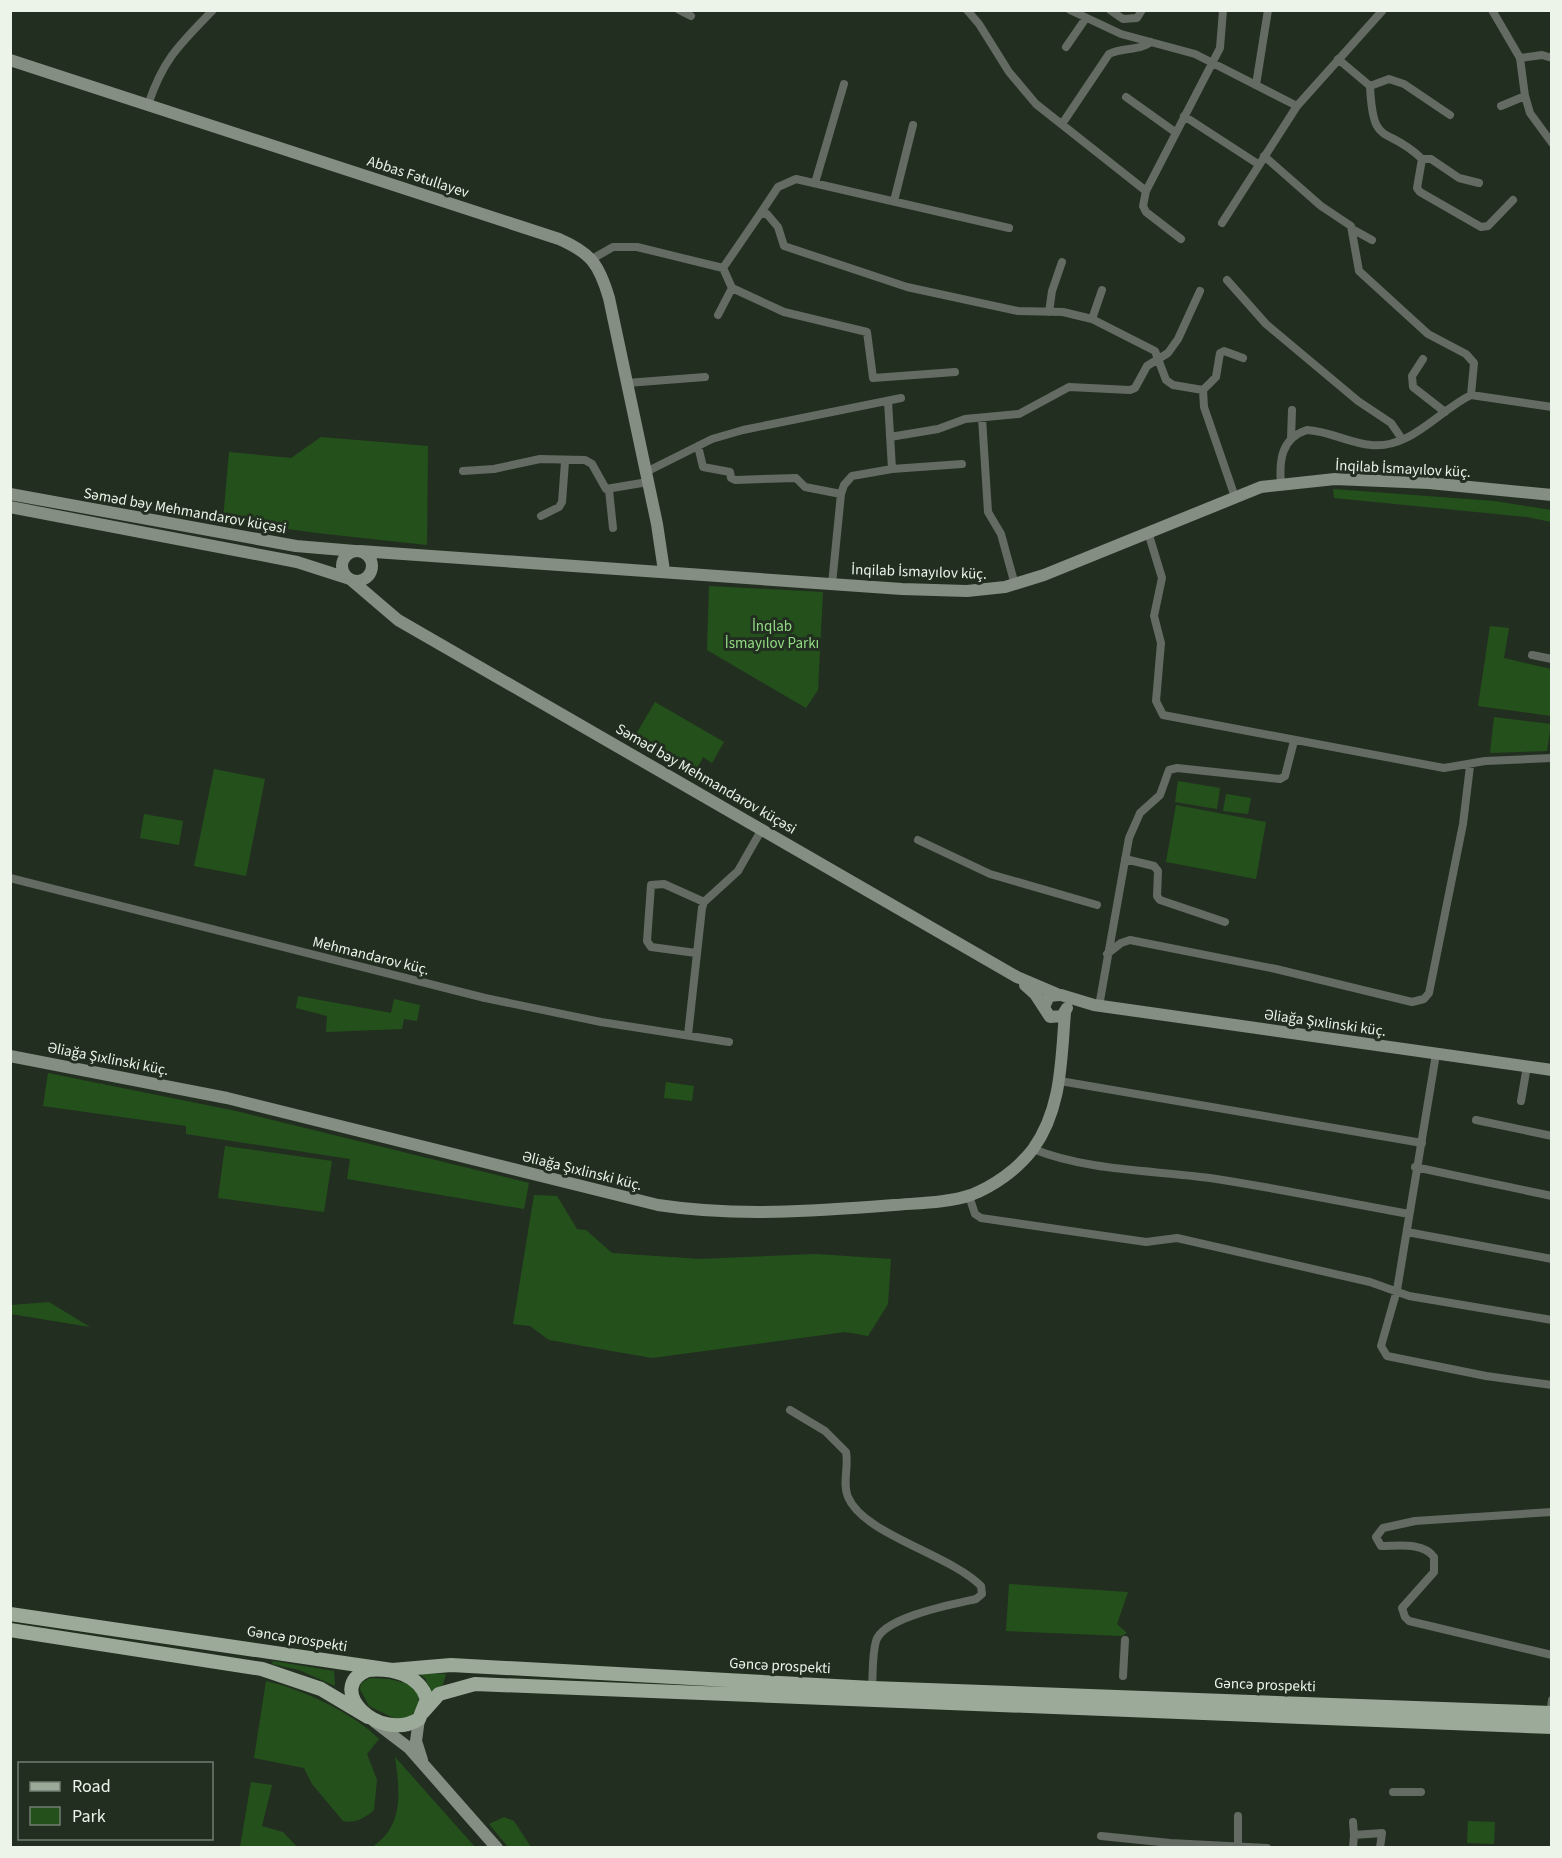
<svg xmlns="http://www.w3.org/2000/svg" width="1562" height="1858" font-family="'Source Sans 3',sans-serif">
	<rect width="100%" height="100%" fill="#222f20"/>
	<!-- green -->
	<path fill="#24511b" d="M321 437 428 446 427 545 317 533 223 520 229 452 291 458Z
		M1333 489 1494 501 1551 510V522L1527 517 1334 498Z
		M709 586 823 592 818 690 806 708 707 650Z
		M1490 626 1509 628 1504 658 1551 669V716L1478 706Z
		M655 702 724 742 712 763 703 757 696 771 635 736Z
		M1494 717 1551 724 1547 751 1490 753Z
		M214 769 265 779 246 876 194 866Z
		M1178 781 1220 788 1217 809 1175 802Z
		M1226 794 1251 798 1248 814 1223 811Z
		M1176 805 1266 822 1256 879 1166 862Z
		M144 814 183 821 179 845 140 838Z
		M298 996 391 1013 394 999 420 1005 417 1021 404 1019 402 1029 326 1032 327 1016 296 1008Z
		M48 1073 236 1111 529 1183 524 1209 347 1179 350 1159 186 1134V1126L43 1106Z
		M666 1082 694 1086 692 1101 664 1098Z
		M225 1146 332 1161 324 1212 218 1198Z
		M534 1195 557 1196 577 1229 586 1230 612 1253 700 1259 816 1254 891 1259 888 1304 868 1336 845 1332 652 1358 549 1340 530 1326 513 1324Z
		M49 1302 90 1327 11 1314V1305Z
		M1009 1584 1128 1592 1117 1624 1127 1633 1122 1636 1006 1631Z
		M273 1661 334 1671 335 1686 299 1670 272 1664Z
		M418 1673 446 1674 443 1685 431 1692 425 1678Z
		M370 1678 389 1679 413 1685 419 1697C417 1711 414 1716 400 1721L369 1706 360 1689 361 1683Z
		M266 1681C302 1689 353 1713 379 1739L367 1754 377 1780 374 1810C365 1818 355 1824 343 1821L312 1784 304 1768 254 1758Z
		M395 1757 475 1847H372C404 1827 400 1791 395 1757Z
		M251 1782 272 1785 262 1826 283 1832 297 1847H240Z
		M504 1817 514 1821 531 1847H508L489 1824Z
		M1468 1821 1495 1822 1494 1844 1467 1843Z"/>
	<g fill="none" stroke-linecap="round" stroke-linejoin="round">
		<!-- street -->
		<path stroke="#646b63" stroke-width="8" d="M679 10 691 16
			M967 10 979 24 1009 72 1036 104 1146 191
			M1070 10 1121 34 1195 54 1297 106
			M1110 10 1123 19 1137 18 1142 10
			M1492 10 1520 58 1525 96 1530 113 1552 143
			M1066 47 1086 18
			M1520 58 1542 55 1552 58
			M1338 59 1370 86C1373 150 1386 124 1422 159L1417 188 1420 192 1481 227 1488 226 1513 200
			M1256 85 1268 10
			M1370 86 1389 79 1404 84 1450 115
			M1126 97 1175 132
			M148 105C163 59 180 44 213 10
			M1501 106 1525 96
			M1184 116 1258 164
			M1062 124 1109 54C1123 47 1140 51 1151 42
			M1264 156 1321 206 1351 226 1359 271 1428 334 1466 354 1474 363 1471 395
			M1422 159H1431L1459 178 1479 183
			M815 183 844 84
			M894 201 913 125
			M760 214 778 187 796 179 1009 228
			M1222 223 1297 106 1383 10
			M1352 229 1372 240
			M1181 239 1146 212 1143 206 1146 191 1220 48 1223 10
			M592 259 613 247H637L723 268 760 214H767L778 227 784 246 907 287 1018 311 1063 312 1092 319 1155 351 1166 380 1173 385 1203 390
			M723 268 732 288 784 312 867 332 873 378 955 372
			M1227 280 1266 324 1358 401 1391 423 1402 439
			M1049 312 1052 291 1062 262
			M718 315 732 288
			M1092 319 1102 290
			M1423 359 1412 376 1413 387 1445 412
			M627 383 705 377
			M888 401 892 469
			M982 418 988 512 1001 534 1015 585
			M890 437 938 429 965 419 1019 414 1069 387 1130 390 1135 388 1147 366 1168 353 1178 339 1200 291
			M1291 439 1292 410
			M698 446 703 467 730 472 731 478 735 480 796 478 805 487 841 494
			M463 471 494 469 540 459 585 460 592 464 606 489 648 482
			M646 472 712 439 743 430 901 398
			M1281 484C1279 461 1281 438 1307 430 1329 431 1349 443 1371 445 1411 449 1438 411 1471 395L1552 407
			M609 490 613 528
			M1235 497 1204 407 1203 390 1216 377 1220 353 1224 351 1243 358
			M541 516 559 507 562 502 565 462
			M1148 532 1162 578 1154 616 1161 643 1156 701 1163 715 1444 768 1485 761 1552 758
			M832 584 841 494 844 485 852 476 892 469 962 464
			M1532 655 1552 659
			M918 840 990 874 1097 905
			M1125 859 1154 866 1158 871 1157 896 1160 900 1225 922
			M10 878 485 998 601 1022 729 1042
			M696 953 651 947 647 941 651 885 664 884 704 902
			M1107 954 1121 943 1130 940 1276 969 1412 1002 1424 999 1429 993 1463 824 1470 766
			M1099 1006 1129 838 1140 813 1160 795 1169 770 1177 768 1280 779 1285 776 1294 741
			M688 1035 702 908 704 902 738 871 762 829
			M1436 1054 1397 1290 1381 1346 1387 1356 1486 1376 1552 1385
			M1060 1081 1422 1143
			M1521 1101 1527 1066
			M1476 1120 1552 1136
			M1033 1149C1088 1171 1151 1170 1210 1178 1276 1188 1343 1202 1409 1214
			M1415 1167 1552 1196
			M969 1196 975 1214 981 1218 1146 1242 1177 1238 1370 1282 1409 1296 1552 1320
			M1407 1232 1552 1259
			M790 1410 825 1431 846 1452C849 1467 842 1483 848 1497 863 1534 949 1554 981 1586L982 1594 976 1599C954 1604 883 1617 876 1641 872 1655 873 1673 872 1688
			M1552 1512 1415 1521 1383 1528 1376 1537 1381 1546C1398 1546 1423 1542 1434 1557V1572L1402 1608 1405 1617 1409 1621 1552 1655
			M1123 1676 1125 1640
			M1550 1713 1552 1700
			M1393 1792H1421
			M1353 1822 1354 1835
			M1101 1836 1170 1843 1267 1848
			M1238 1846V1816
			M1353 1848 1354 1835 1382 1833 1380 1848"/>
		<!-- secondary -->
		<path stroke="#848e82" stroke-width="12" d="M10 60 559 239C591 253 599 264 609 298L657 524 664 571
			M10 494 296 546 355 551
			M10 507 297 562 350 579 398 620 1017 977 1057 994
			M342 566a15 15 0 1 1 30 0a15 15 0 1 1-30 0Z
			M360 551 902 589 967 591 1005 587 1044 575 1261 487 1335 479 1429 483 1552 495
			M1025 985 1035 994 1050 1017 1062 1016 1067 1008
			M1061 995 1094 1005 1552 1070
			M1044 1007 1049 996 1059 995
			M10 1056 227 1098 658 1205C736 1217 815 1211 894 1205 918 1203 948 1203 971 1195 994 1186 1018 1169 1033 1149 1062 1109 1061 1060 1065 1013
			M419 1719 416 1741 422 1760
			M375 1722 409 1748 497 1848"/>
		<!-- primary -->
		<path stroke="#9caa99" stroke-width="14" d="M10 1614 392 1670 451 1665 872 1688 1552 1713
			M10 1630 262 1669 321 1689 368 1717
			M368 1670C392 1668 419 1674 427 1699L419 1719C379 1744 323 1688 368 1670Z
			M423 1712 439 1694 475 1684 1552 1727"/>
	</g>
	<g text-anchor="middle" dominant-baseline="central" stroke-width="6" stroke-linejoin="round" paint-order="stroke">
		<!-- street labels -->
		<g font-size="15" fill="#ecf4ea" stroke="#222f20">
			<text transform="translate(418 177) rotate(18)">Abbas Fətullayev</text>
			<text transform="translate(1403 469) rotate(3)">İnqilab İsmayılov küç.</text>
			<text transform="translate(185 511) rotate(10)">Səməd bəy Mehmandarov küçəsi</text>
			<text transform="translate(919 572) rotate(2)">İnqilab İsmayılov küç.</text>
			<text transform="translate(706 779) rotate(30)">Səməd bəy Mehmandarov küçəsi</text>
			<text transform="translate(371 956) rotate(14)">Mehmandarov küç.</text>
			<text transform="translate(1325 1023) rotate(8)">Əliağa Şıxlinski küç.</text>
			<text transform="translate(108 1059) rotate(11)">Əliağa Şıxlinski küç.</text>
			<text transform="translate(582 1171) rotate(14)">Əliağa Şıxlinski küç.</text>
			<text transform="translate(297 1639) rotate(9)">Gəncə prospekti</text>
			<text transform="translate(780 1666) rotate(3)">Gəncə prospekti</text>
			<text transform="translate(1265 1685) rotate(2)">Gəncə prospekti</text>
		</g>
		<!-- park labels -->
		<g font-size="15" fill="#93da85" stroke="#222f20">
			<text x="772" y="626">İnqlab<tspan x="772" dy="17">İsmayılov Parkı</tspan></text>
		</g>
	</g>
	<!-- border -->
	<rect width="1562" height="1858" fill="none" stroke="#ecf4ea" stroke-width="24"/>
	<!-- legend -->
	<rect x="18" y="1762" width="195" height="78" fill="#222f20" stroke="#737e71" stroke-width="1.5"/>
	<rect x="30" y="1782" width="30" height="9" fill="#9caa99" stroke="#737e71" stroke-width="1.5"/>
	<text x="72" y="1792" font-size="18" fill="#ecf4ea">Road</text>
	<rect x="30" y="1807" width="30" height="18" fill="#24511b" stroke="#737e71" stroke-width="1.5"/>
	<text x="72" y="1822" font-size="18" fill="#ecf4ea">Park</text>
</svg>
